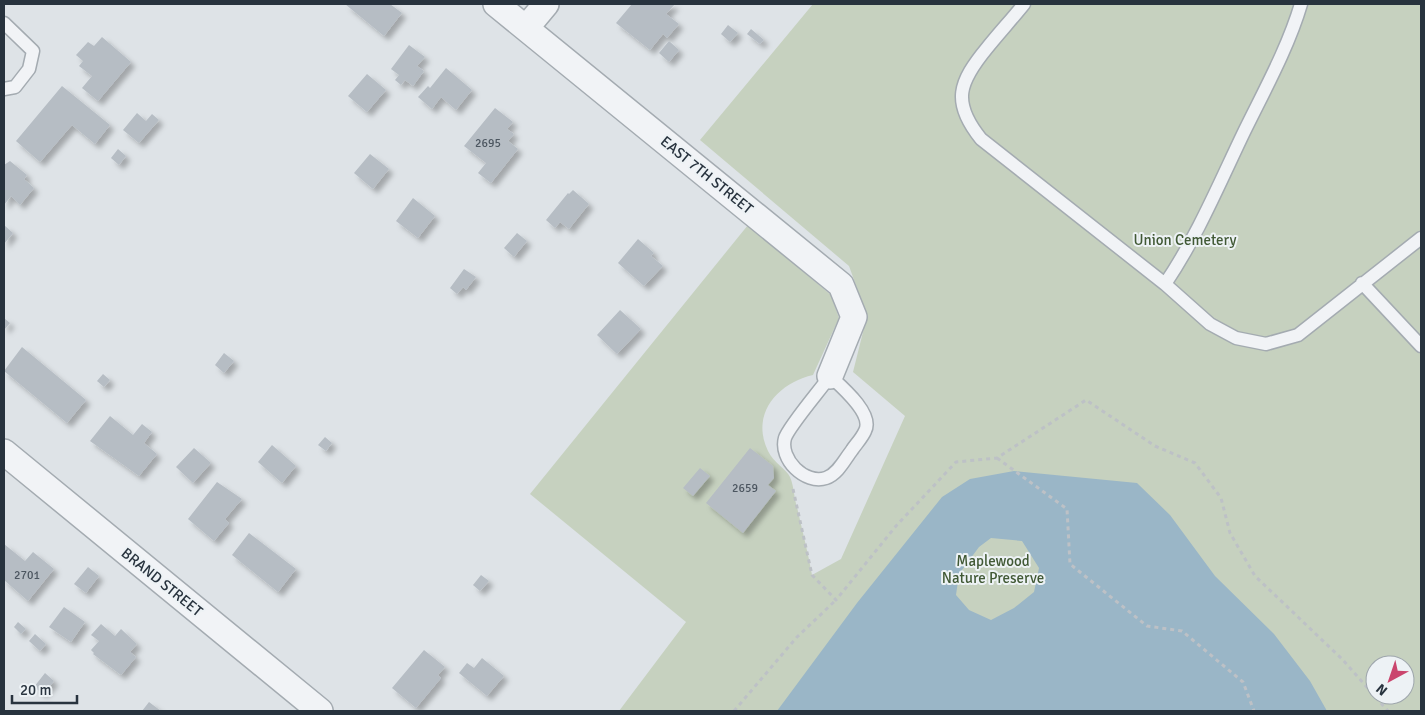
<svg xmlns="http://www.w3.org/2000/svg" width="1425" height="715" font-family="Signika,sans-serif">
	<defs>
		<filter id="shadow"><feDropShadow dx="4.5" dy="4.5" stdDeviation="2.5" flood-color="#0004"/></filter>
	</defs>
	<rect width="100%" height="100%" fill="#dee3e7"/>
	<!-- green -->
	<path fill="#c6d1bf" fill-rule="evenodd" d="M813 4H1421V711H619L686 622 530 494 748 225 831 295 839 318 813 375C778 383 750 414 768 451 773 462 787 470 790 477 794 486 794 498 797 507 802 530 808 552 812 575L841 559 905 416 853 372 867 316 849 266 700 140ZM1375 665H1405V695H1375Z"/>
	<!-- water -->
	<path fill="#9ab6c7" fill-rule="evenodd" d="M1014 471 1137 483 1170 515 1215 576 1274 634 1310 681 1327 711H777L857 603 942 497 970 479ZM991 538 1022 541 1039 568 1034 592 1014 608 991 620 969 610 956 595 959 574 979 547Z"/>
	<!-- building -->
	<path fill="#b6bdc4" filter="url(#shadow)" d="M345 4H390L402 13 384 36Z
		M632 4H675L666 14 679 24 667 38 663 34 650 50 616 23Z
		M728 25 738 33 730 42 721 34Z
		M751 29 764 40 760 44 747 34Z
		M102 37 131 62 98 101 82 88 92 76 79 66 83 61 76 55 88 42 94 46Z
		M669 41 679 50 669 62 659 53Z
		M409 45 425 57 417 66 424 71 413 86 405 80 401 85 395 80 399 75 391 69Z
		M446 68 472 90 456 110 441 97 432 109 418 97 428 86 430 88Z
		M367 74 386 90 367 112 348 96Z
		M62 86 110 125 95 144 72 125 40 162 16 141Z
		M495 108 513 122 507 129 514 134 508 141 518 149 491 183 478 173 486 163 464 146Z
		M137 113 146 121 152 114 159 120 139 143 123 130Z
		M118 149 126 156 119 165 111 158Z
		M370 154 389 169 373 189 354 173Z
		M10 161 27 175 24 179 34 188 20 205 11 196 4 205V165Z
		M573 190 589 204 569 229 560 222 555 228 546 220 568 193 569 194Z
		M413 198 435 216 418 238 396 221Z
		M4 225 13 233 4 244Z
		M517 233 527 241 514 257 504 248Z
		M638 239 654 253 651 256 663 266 644 286 618 263Z
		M464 269 476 277 466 290 463 287 457 294 450 288Z
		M620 310 641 329 617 354 597 335Z
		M4 318 10 323 4 330Z
		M22 347 86 400 67 423 4 371Z
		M224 353 234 361 224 373 215 365Z
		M103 374 110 380 104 387 97 381Z
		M110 416 133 435 142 424 152 432 144 443 157 454 139 476 90 441Z
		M325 437 332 443 326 451 318 445Z
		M272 445 296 466 282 483 258 462Z
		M194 448 211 463 193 483 176 467Z
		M750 448 773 466 774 478 768 485 776 491 743 533 706 503Z
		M700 468 710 476 693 496 683 488Z
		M217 482 242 499 225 519 229 523 214 541 188 519Z
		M249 533 296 569 278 592 232 555Z
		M4 544 25 561 33 552 54 569 28 601 4 580Z
		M88 567 99 576 86 593 74 584Z
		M481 575 489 581 480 591 473 585Z
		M64 607 85 622 71 642 49 627Z
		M18 622 26 629 21 634 14 627Z
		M101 624 115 636 121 629 137 644 130 652 136 657 121 675 93 654 94 653 91 650 99 641 91 635Z
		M35 634 46 644 40 651 29 641Z
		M424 650 445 667 438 675 441 678 416 708 392 688Z
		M482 658 504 676 487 696 459 673 467 663 474 668Z
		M45 673 54 681 43 694 34 687Z
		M149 702 161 711H142Z"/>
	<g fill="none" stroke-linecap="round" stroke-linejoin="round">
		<defs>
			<path id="lane" d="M1024 4C1012 19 999 33 987 48 959 82 951 102 981 139L1165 284 1210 324 1236 338 1266 344 1298 335 1421 238
				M4 23 33 51 29 69 15 87 4 89
				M1362 283 1421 346
				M1165 284C1197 237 1219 184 1244 132 1264 91 1288 48 1301 4
				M830 376C842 387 874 414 865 431 862 438 856 444 852 450 845 459 838 474 826 478 805 485 779 459 785 438 789 426 821 389 830 376Z"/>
			<path id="street" d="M496 4 841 285 854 317 830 376
				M526 28 546 4
				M4 452 320 711"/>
		</defs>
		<!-- lane casing -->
		<use href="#lane" stroke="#a4abb1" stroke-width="15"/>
		<!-- street casing -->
		<use href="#street" stroke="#a4abb1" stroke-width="28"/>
		<!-- path -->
		<path stroke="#bdc1c6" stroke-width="3" stroke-dasharray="4 4" stroke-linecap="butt" d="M997 458 1067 509 1070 564 1147 626 1182 631 1243 682 1254 711
			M793 489 812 575 836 600 896 526 956 462 997 458 1086 400 1155 446 1195 463 1221 498 1230 533 1255 576 1342 659 1388 711
			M734 711 797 637 836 600"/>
		<!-- lane -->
		<use href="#lane" stroke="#f1f3f6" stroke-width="12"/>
		<!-- street -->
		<use href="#street" stroke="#f1f3f6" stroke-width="25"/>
	</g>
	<g text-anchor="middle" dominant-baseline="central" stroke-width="4" stroke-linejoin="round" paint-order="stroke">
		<!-- number labels -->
		<g font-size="12" fill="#4c5660">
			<text x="488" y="143">2695</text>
			<text x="745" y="488">2659</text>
			<text x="27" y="575">2701</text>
		</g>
		<!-- street labels -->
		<g font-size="15" fill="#28333e" stroke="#edf2f5">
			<text transform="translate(707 175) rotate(39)">EAST 7TH STREET</text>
			<text transform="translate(162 582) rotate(39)">BRAND STREET</text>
		</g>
		<!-- park labels -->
		<g font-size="15" fill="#415935" stroke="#edf2f5">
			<text x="1185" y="240">Union Cemetery</text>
			<text x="993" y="561">Maplewood<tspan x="993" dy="17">Nature Preserve</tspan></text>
		</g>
	</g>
	<!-- border -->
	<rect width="1425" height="715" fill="none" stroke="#28333e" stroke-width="10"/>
	<!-- north arrow -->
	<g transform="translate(1390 680) rotate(220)"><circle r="24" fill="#edf2f5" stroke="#9ea6ac"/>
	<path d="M0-4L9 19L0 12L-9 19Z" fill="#ca456d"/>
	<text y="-8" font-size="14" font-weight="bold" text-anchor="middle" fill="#28333e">N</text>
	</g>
	<!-- scale -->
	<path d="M12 695v8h65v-8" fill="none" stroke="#28333e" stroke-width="2.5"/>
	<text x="20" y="695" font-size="15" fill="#28333e" stroke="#edf2f5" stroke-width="4" paint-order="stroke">20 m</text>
</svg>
